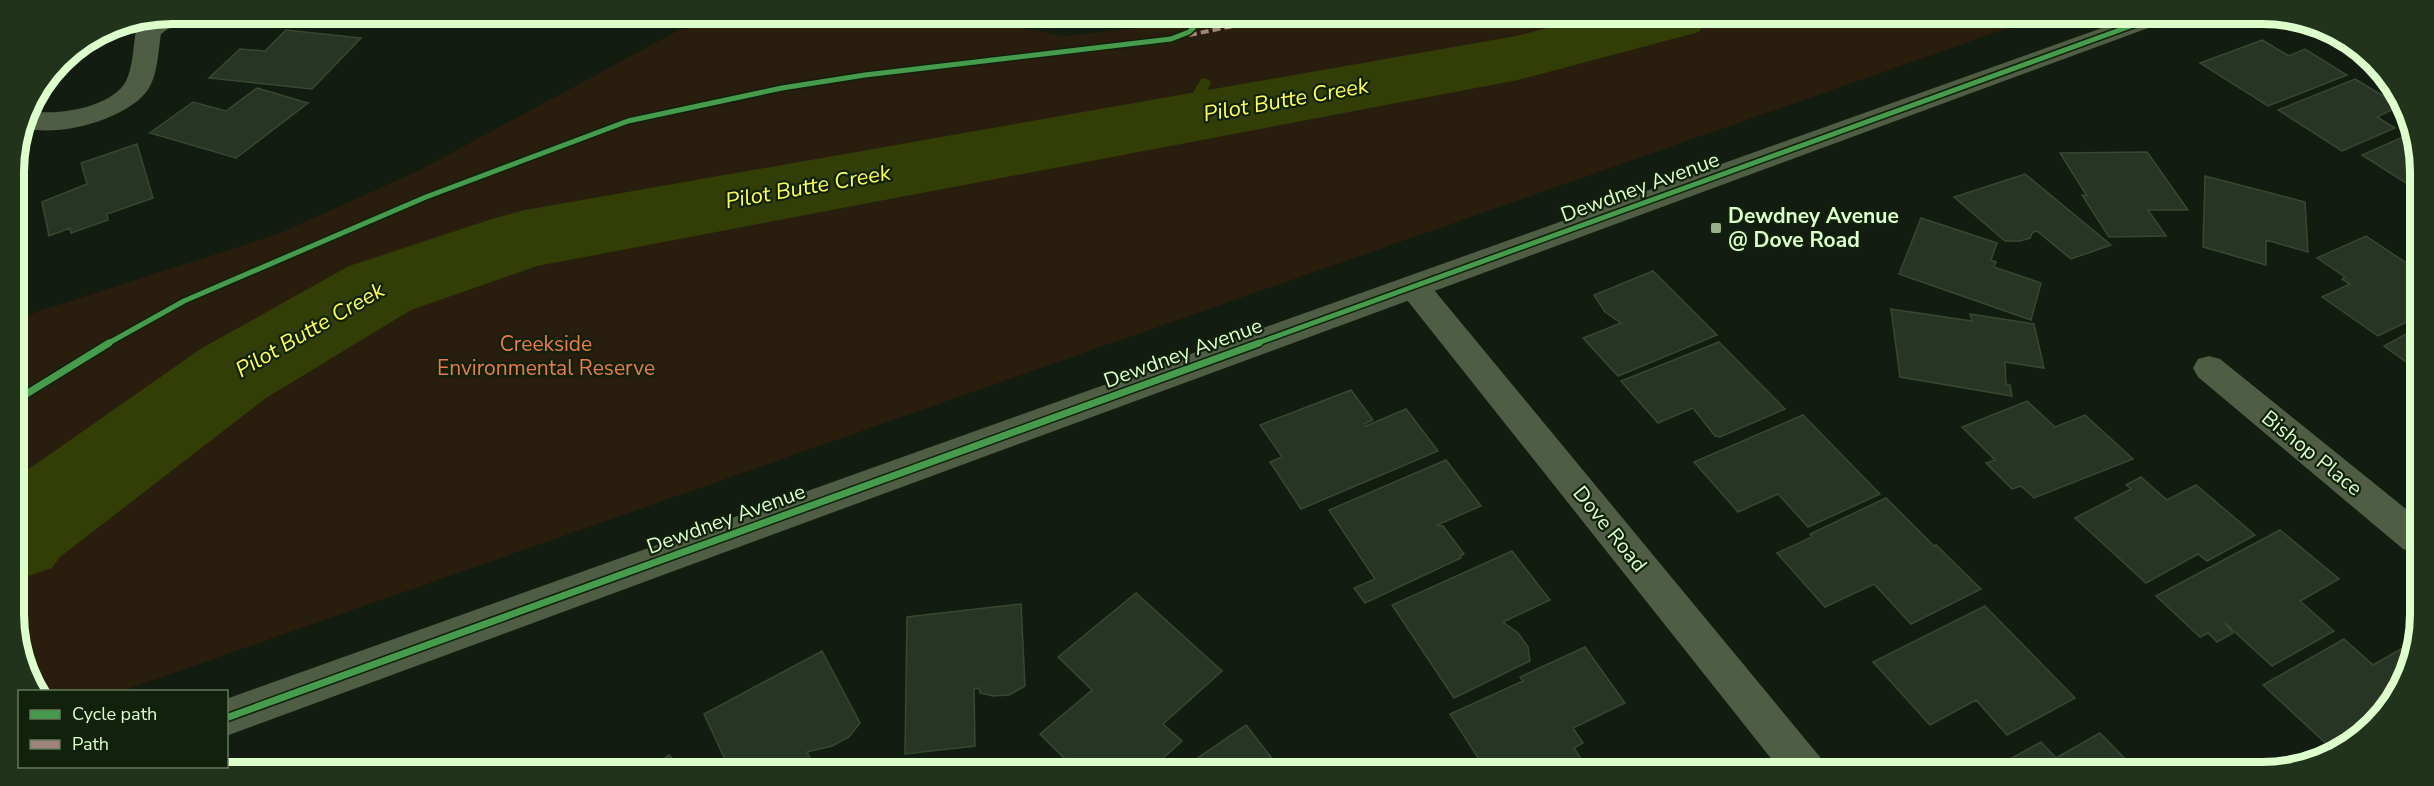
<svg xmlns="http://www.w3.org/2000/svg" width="2434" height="786" font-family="'Nunito Sans',sans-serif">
	<rect width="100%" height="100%" fill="#131c10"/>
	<!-- green -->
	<path fill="#291d0d" d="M768 15 960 16 1064 36 1155 26 1153 16 2037 18 122 691H39L16 645 15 319 278 234 418 171 679 30Z"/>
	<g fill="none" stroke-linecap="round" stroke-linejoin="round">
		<!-- stream -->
		<path fill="#323e05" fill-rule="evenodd" d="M1205 78 1211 82C1205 100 1183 129 1161 125V119C1184 108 1189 101 1201 79Z"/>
		<!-- river -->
		<path fill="#323e05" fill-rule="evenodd" d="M1590 17H1709L1699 32 1518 80 537 266 411 310 266 398 60 557 52 568 16 580V478L202 348 349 266 495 218 525 210 1516 36Z"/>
	</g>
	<!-- building -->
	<path fill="#283524" stroke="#374831" stroke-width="1.5" d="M290 14H346L337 24 286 18Z
		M692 15H715L714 23 691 26Z
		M286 30 361 38 312 89 209 78 240 49 265 51Z
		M2262 40 2289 56 2305 49 2347 75 2268 106 2200 63Z
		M2355 79 2400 106 2377 117 2395 128 2342 151 2278 110Z
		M257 88 308 103 236 158 150 133 193 102 226 111Z
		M2405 136 2409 138 2414 136 2418 141 2417 190 2362 155Z
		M137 144 153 198 107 214 108 220 71 233 70 228 49 236 42 202 87 184 81 163Z
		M2147 152 2188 210H2148L2166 236 2109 237 2082 195 2087 196 2060 153Z
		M2025 174 2111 245 2071 259 2037 231 2033 232 2030 238 2020 241H2005L1954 197Z
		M2205 176 2305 202 2308 252 2266 240V265L2203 247Z
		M1921 218 1997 243 1991 260 1996 262 1994 267 2041 283 2031 320 1899 274Z
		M2366 236 2417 270V317L2378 336 2322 297 2350 284 2342 279 2345 277 2317 258Z
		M1653 271 1717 335 1618 376 1583 338 1621 323 1605 312 1594 295Z
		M1891 309 1972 321 1970 314 2034 324 2044 368 2005 362 2006 384 2010 385 2012 396 1900 377Z
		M2417 328 2416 369 2384 346Z
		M1719 342 1785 409 1720 437 1715 436 1693 408 1658 423 1621 381Z
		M1351 390 1373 420 1364 424 1366 426 1406 409 1438 451 1301 509 1270 462 1282 457 1260 425Z
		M2027 401 2055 427 2085 415 2133 459 2034 498 2021 486 2012 489 1986 463 1995 460 1962 427Z
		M1803 415 1880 494 1808 527 1778 494 1738 512 1694 462Z
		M1446 460 1481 506 1437 525 1443 526 1464 554 1460 556 1461 558 1365 603 1354 588 1375 579 1329 510Z
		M2141 477 2167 500 2196 485 2255 535 2207 561 2198 554 2146 583 2075 518 2131 489 2126 485Z
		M1886 498 1934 546 1936 545 1981 589 1911 624 1874 584 1825 607 1777 553 1812 537 1810 534Z
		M2280 530 2339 579 2300 601 2334 631 2272 666 2225 623 2233 633 2217 642 2208 633 2200 637 2156 596Z
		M1512 551 1550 600 1503 622 1518 633 1528 647 1530 661 1454 698 1392 605Z
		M1136 593 1222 671 1163 724 1182 741 1151 769H1075L1040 734 1092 690 1058 657Z
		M1021 604 1025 686 1009 695 993 696 980 693 979 688 974 689 975 746 905 754 907 617Z
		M1985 606 2075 698 2007 735 1976 700 1930 725 1873 662Z
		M2344 639 2373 665 2413 642 2415 656 2394 703 2359 740 2333 750 2263 685Z
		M1585 647 1625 703 1573 728 1583 743 1574 748 1589 771 1469 770 1482 764 1450 714 1523 681 1520 677Z
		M822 651 860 723 849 737 832 746 807 752 815 769 729 768 704 714Z
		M1246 725 1281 770H1180Z
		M2100 733 2138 772 1988 771 2041 742 2056 758Z
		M669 755 681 768H653Z"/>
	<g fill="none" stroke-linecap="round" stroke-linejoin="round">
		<!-- minor -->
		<path fill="#4e5d43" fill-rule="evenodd" d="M172 13 187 14 161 34C158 51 158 73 149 88 130 119 56 139 23 127L28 110C53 117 112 108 126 81 133 67 133 47 136 31 145 18 157 16 172 13Z
			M1414 276 1425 279 1820 757 1826 771H1781L1403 295 1399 287 1403 279Z
			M2209 356 2220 359 2416 517V553L2403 549 2198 377 2193 368 2198 359Z"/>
		<!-- tertiary -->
		<path fill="#4e5d43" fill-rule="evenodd" d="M2127 19H2163L2159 24 226 736V699Z"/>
		<!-- quiet -->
		<path stroke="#a18479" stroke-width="4" stroke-dasharray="8 4" stroke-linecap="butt" d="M1189 35 1283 16"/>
		<defs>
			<path id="cycleway-far1" d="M107 344 184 301 426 197 628 121 782 88 865 75 1171 39 1189 32 1206 16
				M1255 344 2150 19"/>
			<path id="cycleway" d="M15 401 109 343
				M226 718 1259 343"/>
		</defs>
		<!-- cycleway-far1 casing -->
		<use href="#cycleway-far1" stroke="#11210b" stroke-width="8"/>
		<!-- cycleway casing -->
		<use href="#cycleway" stroke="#11210b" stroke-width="10"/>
		<!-- cycleway-far1 -->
		<use href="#cycleway-far1" stroke="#469c4c" stroke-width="5"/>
		<!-- cycleway -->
		<use href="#cycleway" stroke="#469c4c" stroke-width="7"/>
	</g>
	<!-- markers -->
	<rect fill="#96b08a" stroke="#11210b" stroke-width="2" x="1710" y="222" width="12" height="12" rx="3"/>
	<g text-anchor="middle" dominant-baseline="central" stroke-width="4.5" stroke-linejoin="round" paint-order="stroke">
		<!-- street labels -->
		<g font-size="21" fill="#dcffcb" stroke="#11210b">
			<text transform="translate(1640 187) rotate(-20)">Dewdney Avenue</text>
			<text transform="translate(1183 353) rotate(-20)">Dewdney Avenue</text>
			<text transform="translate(2312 453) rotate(39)">Bishop Place</text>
			<text transform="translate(726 519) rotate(-20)">Dewdney Avenue</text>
			<text transform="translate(1610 529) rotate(51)">Dove Road</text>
		</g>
		<!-- poi labels -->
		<g font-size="21" font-weight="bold" fill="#dcffcb" stroke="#11210b" text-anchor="start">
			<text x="1728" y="216">Dewdney Avenue<tspan x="1728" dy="24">@ Dove Road</tspan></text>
		</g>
		<!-- park labels -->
		<g font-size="21" fill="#eb7b4a" stroke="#11210b">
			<text x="546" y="344">Creekside<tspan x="546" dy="24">Environmental Reserve</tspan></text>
		</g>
		<!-- water labels -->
		<g font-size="22" font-style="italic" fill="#fdff59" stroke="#11210b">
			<text transform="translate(1286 100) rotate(-10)">Pilot Butte Creek</text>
			<text transform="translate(808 187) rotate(-10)">Pilot Butte Creek</text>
			<text transform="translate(310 330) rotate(-30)">Pilot Butte Creek</text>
		</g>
	</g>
	<!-- crop -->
	<path d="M0 0H2434V786H0ZM172 24H2262A148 148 0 0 1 2410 172V614A148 148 0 0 1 2262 762H172A148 148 0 0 1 24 614V172A148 148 0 0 1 172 24Z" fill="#21331a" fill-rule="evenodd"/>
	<path fill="none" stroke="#dcffcb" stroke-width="8" d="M172 24H2262A148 148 0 0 1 2410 172V614A148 148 0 0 1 2262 762H172A148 148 0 0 1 24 614V172A148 148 0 0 1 172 24Z"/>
	<!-- legend -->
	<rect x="18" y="690" width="210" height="78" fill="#11210b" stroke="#627a58" stroke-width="1.5"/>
	<rect x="30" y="710" width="30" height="9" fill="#469c4c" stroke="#627a58" stroke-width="1.5"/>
	<text x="72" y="720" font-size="18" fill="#dcffcb">Cycle path</text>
	<rect x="30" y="740" width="30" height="9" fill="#a18479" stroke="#627a58" stroke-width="1.5"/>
	<text x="72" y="750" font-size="18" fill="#dcffcb">Path</text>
</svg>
